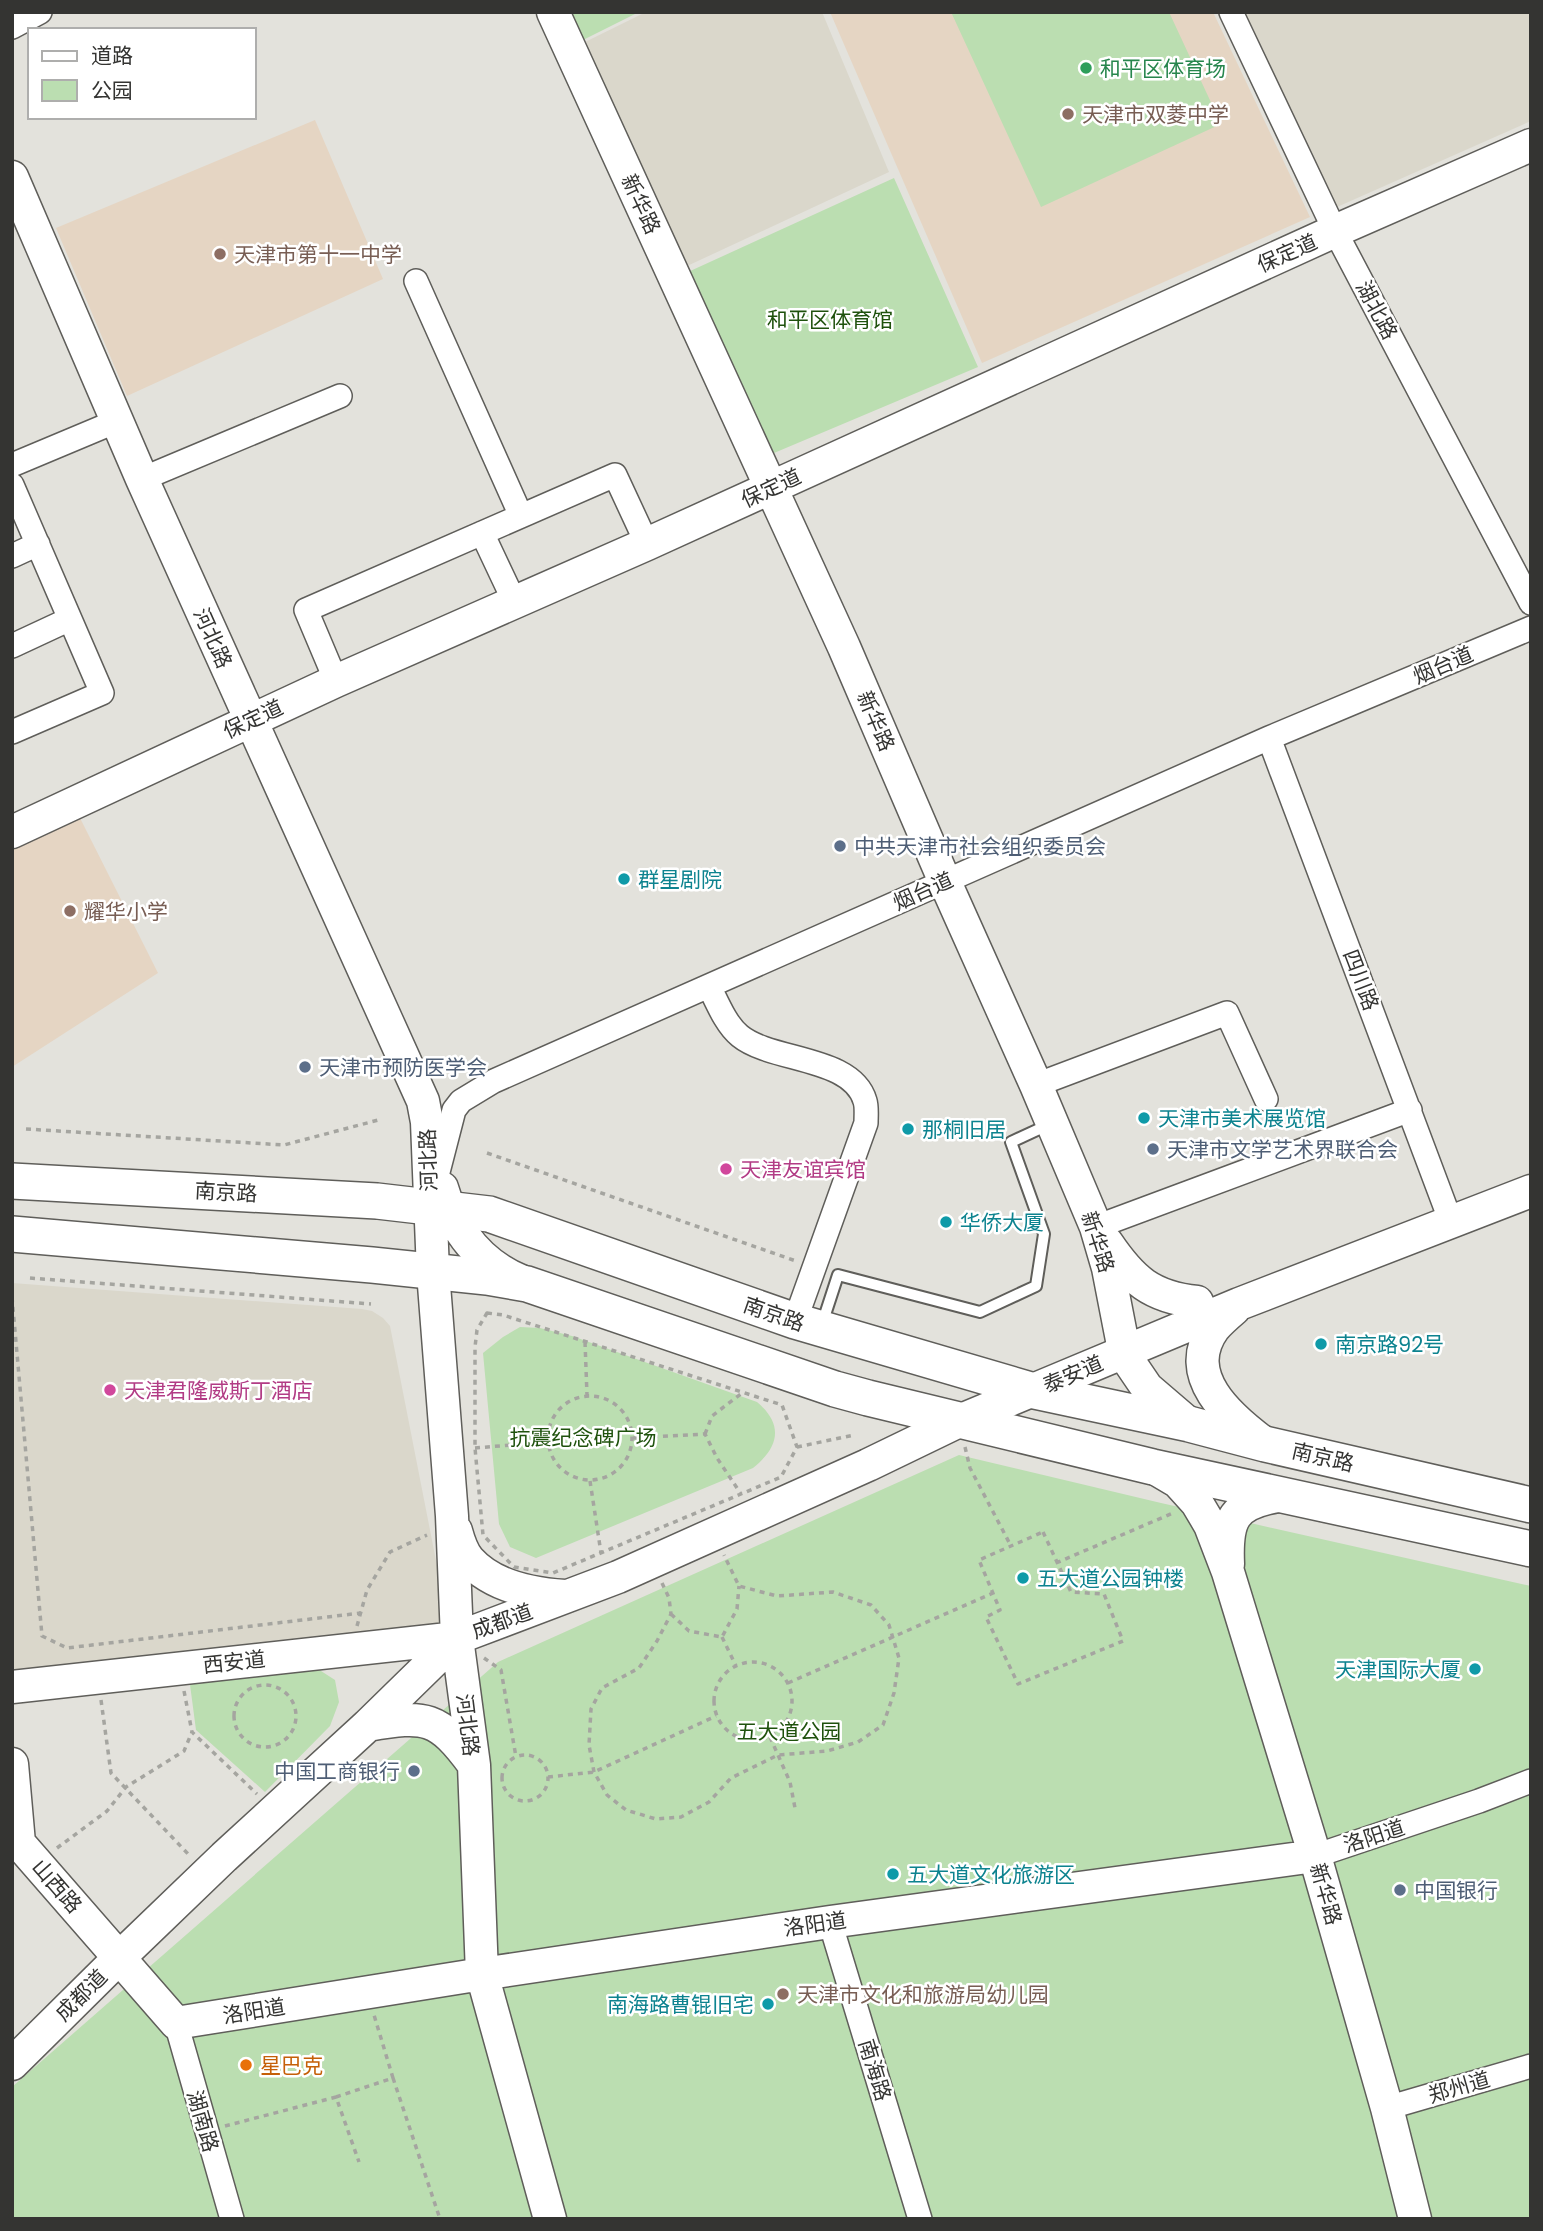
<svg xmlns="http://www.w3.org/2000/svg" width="1543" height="2231" font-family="Poppins,'Noto Sans SC',sans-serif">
	<rect width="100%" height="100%" fill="#e3e2dc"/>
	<!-- built -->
	<path fill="#dad7cb" d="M646 12H822L889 172 685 267 581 44Z
		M1245 12H1531V121L1337 207Z
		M12 1283 362 1309 372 1311 383 1318 390 1326 450 1632 12 1683Z"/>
	<!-- education -->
	<path fill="#e5d5c3" d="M830 12H1213L1310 217 982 363Z
		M315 120 383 279 127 396 56 228Z
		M80 818 158 973 12 1067V850Z"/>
	<!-- green -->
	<path fill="#bbdeb1" d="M567 12H639L581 41Z
		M951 12H1169L1221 124 1041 207Z
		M894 178 978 367 774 453 688 272Z
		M520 1327 540 1328 572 1336 757 1402C784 1425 779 1447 753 1468L536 1558 510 1547 499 1524 483 1353 503 1337Z
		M959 1455 1161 1503 1531 1586V2219H12V2087L498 1662Z
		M307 1662 335 1680 339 1702 330 1726 265 1792 196 1730 189 1677Z"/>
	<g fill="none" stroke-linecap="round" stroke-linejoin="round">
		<defs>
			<path id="lane" d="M822 1324 838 1275 980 1312 1036 1286 1044 1234 1011 1142 1050 1124"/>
			<path id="street" d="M1231 12 1335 231 1531 603
				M12 27 40 12
				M416 281 521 516
				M12 465 117 421
				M142 479 340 396
				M12 485 102 693 12 732
				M482 533 515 603
				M12 556 38 544
				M12 646 70 619
				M336 681 306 610 615 475 647 544
				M1269 738 1451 1222
				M709 986C717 1002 726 1025 740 1036 772 1062 852 1056 865 1101 867 1107 866 1116 866 1123L795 1321
				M1036 1085 1227 1013 1266 1099
				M437 1176 454 1110 461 1101 494 1081 1269 738 1531 628
				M1096 1227 1410 1110
				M1315 1856 1479 1801 1531 1781
				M830 1922 920 2219
				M176 2023 232 2219
				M1387 2108 1531 2066"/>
			<path id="secondary" d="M553 12 844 647 945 882 1036 1085 1096 1227 1108 1268 1122 1340 1130 1363 1147 1388 1189 1424
				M12 177 142 479 423 1101 427 1122 433 1272 452 1516 457 1638 474 1765 482 1974 550 2219
				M12 832 336 681 647 544 1335 231 1531 145
				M442 1188C454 1230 480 1264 521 1281
				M1107 1243C1132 1280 1151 1297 1197 1302
				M1234 1309C1227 1315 1220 1321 1214 1328 1180 1375 1229 1417 1264 1443
				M1156 1469 1178 1482 1197 1503 1210 1525 1228 1572 1315 1856 1387 2108 1415 2219
				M456 1531C459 1542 462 1552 469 1560 492 1586 533 1594 565 1596
				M1228 1564C1226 1519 1233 1504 1278 1496
				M12 1687 457 1638
				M368 1725C426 1715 438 1716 474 1765
				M12 1764 19 1843 176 2023 482 1974 830 1922 1315 1856
				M12 2064 120 1957 224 1857 368 1725 457 1638 618 1577 868 1465 959 1421 1239 1304 1531 1191"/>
			<path id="primary" d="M12 1181 377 1201 489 1214 795 1321 1034 1391 1189 1424 1265 1444 1531 1505
				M12 1234 372 1265 487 1277 527 1284 835 1389 868 1398 1153 1467 1531 1549"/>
		</defs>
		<!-- lane casing -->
		<use href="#lane" stroke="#5f5e5a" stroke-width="14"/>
		<!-- street casing -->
		<use href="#street" stroke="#5f5e5a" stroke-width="26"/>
		<!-- secondary casing -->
		<use href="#secondary" stroke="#5f5e5a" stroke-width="35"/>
		<!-- primary casing -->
		<use href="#primary" stroke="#5f5e5a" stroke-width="38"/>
		<!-- path -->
		<path stroke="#a5a5a0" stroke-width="3.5" stroke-dasharray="5 5" stroke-linecap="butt" d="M26 1129 284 1145 382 1119
			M487 1153 796 1261
			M30 1278 371 1304
			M12 1297 42 1636 67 1648 361 1613
			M487 1313 503 1315 782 1405 797 1447 781 1477 741 1494 553 1573 514 1567 483 1535 475 1448V1347L477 1330Z
			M585 1342 587 1395
			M548 1438a42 42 0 1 1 84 0a42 42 0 1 1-84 0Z
			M705 1434 712 1416 742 1393
			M633 1438 705 1434 717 1458 741 1494
			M797 1447 854 1435
			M965 1447 970 1468 1011 1546
			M475 1448 548 1442
			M590 1481 601 1553
			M1043 1532 1071 1592 1104 1594 1123 1641 1018 1684 986 1617 1000 1610 979 1560Z
			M1056 1563 1173 1513
			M662 1583 669 1598 671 1614 657 1641 639 1668 602 1688 591 1709 589 1745 594 1772 607 1795 626 1810 656 1819 681 1817 709 1802 731 1778 778 1755 827 1751 858 1742 883 1725 894 1693 899 1658 889 1625 871 1605 833 1592 777 1596 739 1586 724 1555
			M671 1614 689 1631 722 1637 737 1609 739 1586
			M357 1626 367 1590 390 1552 427 1535
			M722 1637 736 1666
			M484 1658 501 1670 516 1757
			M714 1701a39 39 0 1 1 78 0a39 39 0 1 1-78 0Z
			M788 1683 993 1593
			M234 1716a31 31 0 1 1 62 0a31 31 0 1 1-62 0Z
			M184 1691 192 1732 257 1794
			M101 1700 111 1773 190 1856
			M770 1737 790 1782 795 1808
			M502 1778a23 23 0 1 1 46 0a23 23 0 1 1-46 0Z
			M548 1777 594 1772 716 1716
			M57 1848 107 1811 126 1787 184 1751 192 1732
			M393 2078 440 2219
			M336 2097 393 2078 374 2015
			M225 2126 336 2097 359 2162"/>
		<!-- lane -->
		<use href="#lane" stroke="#fff" stroke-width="10"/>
		<!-- street -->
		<use href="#street" stroke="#fff" stroke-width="23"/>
		<!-- secondary -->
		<use href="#secondary" stroke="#fff" stroke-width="32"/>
		<!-- primary -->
		<use href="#primary" stroke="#fff" stroke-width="35"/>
	</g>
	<!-- markers -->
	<circle fill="#2e9e5b" stroke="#fff" stroke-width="2.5" cx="1086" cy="68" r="7"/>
	<g fill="#8d6e63" stroke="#fff" stroke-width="2.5">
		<circle cx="1068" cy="114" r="7"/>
		<circle cx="220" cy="254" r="7"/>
		<circle cx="70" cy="911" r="7"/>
		<circle cx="783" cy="1994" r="7"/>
	</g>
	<g fill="#5c6f8a" stroke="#fff" stroke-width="2.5">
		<circle cx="840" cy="846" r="7"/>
		<circle cx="305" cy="1067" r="7"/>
		<circle cx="1153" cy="1149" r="7"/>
		<circle cx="414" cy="1771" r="7"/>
		<circle cx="1400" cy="1890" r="7"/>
	</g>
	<g fill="#0f9aa8" stroke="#fff" stroke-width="2.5">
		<circle cx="624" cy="879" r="7"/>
		<circle cx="1144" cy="1118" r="7"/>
		<circle cx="908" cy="1129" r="7"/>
		<circle cx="946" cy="1222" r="7"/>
		<circle cx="1321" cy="1344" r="7"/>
		<circle cx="1023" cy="1578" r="7"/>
		<circle cx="1475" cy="1669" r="7"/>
		<circle cx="893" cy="1874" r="7"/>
		<circle cx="768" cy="2004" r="7"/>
	</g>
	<g fill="#d1479c" stroke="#fff" stroke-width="2.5">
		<circle cx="726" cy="1169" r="7"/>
		<circle cx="110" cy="1390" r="7"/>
	</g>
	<circle fill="#e8710a" stroke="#fff" stroke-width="2.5" cx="246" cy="2065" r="7"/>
	<g text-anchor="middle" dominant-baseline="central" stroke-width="5" stroke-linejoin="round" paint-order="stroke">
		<!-- leisure labels -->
		<g font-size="21" fill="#27864d" stroke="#fff" text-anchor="start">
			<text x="1100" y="68">和平区体育场</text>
		</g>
		<!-- education labels -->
		<g font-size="21" fill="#785e54" stroke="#fff" text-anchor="start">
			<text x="1082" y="114">天津市双菱中学</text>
			<text x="234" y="254">天津市第十一中学</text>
			<text x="84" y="911">耀华小学</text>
			<text x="797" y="1994">天津市文化和旅游局幼儿园</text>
		</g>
		<!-- street labels -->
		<g font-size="21" fill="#343432" stroke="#fff">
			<text transform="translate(641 204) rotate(65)">新华路</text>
			<text transform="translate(1287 253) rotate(-24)">保定道</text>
			<text transform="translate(1377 310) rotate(62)">湖北路</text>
			<text transform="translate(771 488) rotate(-25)">保定道</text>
			<text transform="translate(213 638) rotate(66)">河北路</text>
			<text transform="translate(1443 665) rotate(-23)">烟台道</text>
			<text transform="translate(253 719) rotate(-25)">保定道</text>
			<text transform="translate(876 721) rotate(67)">新华路</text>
			<text transform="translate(923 891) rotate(-24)">烟台道</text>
			<text transform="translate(1361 980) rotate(69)">四川路</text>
			<text transform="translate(428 1160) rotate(-92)">河北路</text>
			<text transform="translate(226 1192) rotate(3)">南京路</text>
			<text transform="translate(1098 1242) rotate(72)">新华路</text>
			<text transform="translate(774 1314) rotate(19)">南京路</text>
			<text transform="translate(1073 1374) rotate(-23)">泰安道</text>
			<text transform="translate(1323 1457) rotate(13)">南京路</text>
			<text transform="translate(502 1621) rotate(-20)">成都道</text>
			<text transform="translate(234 1662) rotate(-6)">西安道</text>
			<text transform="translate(468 1725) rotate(83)">河北路</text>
			<text transform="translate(1374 1836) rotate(-18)">洛阳道</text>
			<text transform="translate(57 1886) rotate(49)">山西路</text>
			<text transform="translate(1326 1894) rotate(74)">新华路</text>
			<text transform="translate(815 1924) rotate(-8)">洛阳道</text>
			<text transform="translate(81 1995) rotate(-45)">成都道</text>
			<text transform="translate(254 2011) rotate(-9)">洛阳道</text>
			<text transform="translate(875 2070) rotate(73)">南海路</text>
			<text transform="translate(1459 2087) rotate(-16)">郑州道</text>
			<text transform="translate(203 2121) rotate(74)">湖南路</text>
		</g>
		<!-- park labels -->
		<g font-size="21" fill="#1f520d" stroke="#fff">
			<text x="830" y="319">和平区体育馆</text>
			<text x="583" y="1437">抗震纪念碑广场</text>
			<text x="789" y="1731">五大道公园</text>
		</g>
		<!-- service labels -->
		<g font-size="21" fill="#4e5e75" stroke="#fff" text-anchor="start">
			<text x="854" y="846">中共天津市社会组织委员会</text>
			<text x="319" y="1067">天津市预防医学会</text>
			<text x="1167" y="1149">天津市文学艺术界联合会</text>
			<text x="400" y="1771" text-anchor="end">中国工商银行</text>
			<text x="1414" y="1890">中国银行</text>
		</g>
		<!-- culture labels -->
		<g font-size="21" fill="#0d838f" stroke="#fff" text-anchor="start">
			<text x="638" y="879">群星剧院</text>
			<text x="1158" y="1118">天津市美术展览馆</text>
			<text x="922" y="1129">那桐旧居</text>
			<text x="960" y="1222">华侨大厦</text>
			<text x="1335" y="1344">南京路92号</text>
			<text x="1037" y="1578">五大道公园钟楼</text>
			<text x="1461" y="1669" text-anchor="end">天津国际大厦</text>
			<text x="907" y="1874">五大道文化旅游区</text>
			<text x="754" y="2004" text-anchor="end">南海路曹锟旧宅</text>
		</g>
		<!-- hotel labels -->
		<g font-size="21" fill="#b23c85" stroke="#fff" text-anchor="start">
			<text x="740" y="1169">天津友谊宾馆</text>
			<text x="124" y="1390">天津君隆威斯丁酒店</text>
		</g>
		<!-- food labels -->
		<g font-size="21" fill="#c56008" stroke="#fff" text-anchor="start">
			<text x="260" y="2065">星巴克</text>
		</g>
	</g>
	<!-- border -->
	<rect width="1543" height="2231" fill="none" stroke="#343432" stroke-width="28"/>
	<!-- legend -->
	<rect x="28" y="28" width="228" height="91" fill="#ffffff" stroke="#aeaead" stroke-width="2"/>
	<rect x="42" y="51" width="35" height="10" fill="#ffffff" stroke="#aeaead" stroke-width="2"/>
	<text x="91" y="63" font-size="21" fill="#343432">道路</text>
	<rect x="42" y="80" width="35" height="21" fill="#bbdeb1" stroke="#aeaead" stroke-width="2"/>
	<text x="91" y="98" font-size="21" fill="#343432">公园</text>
</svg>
